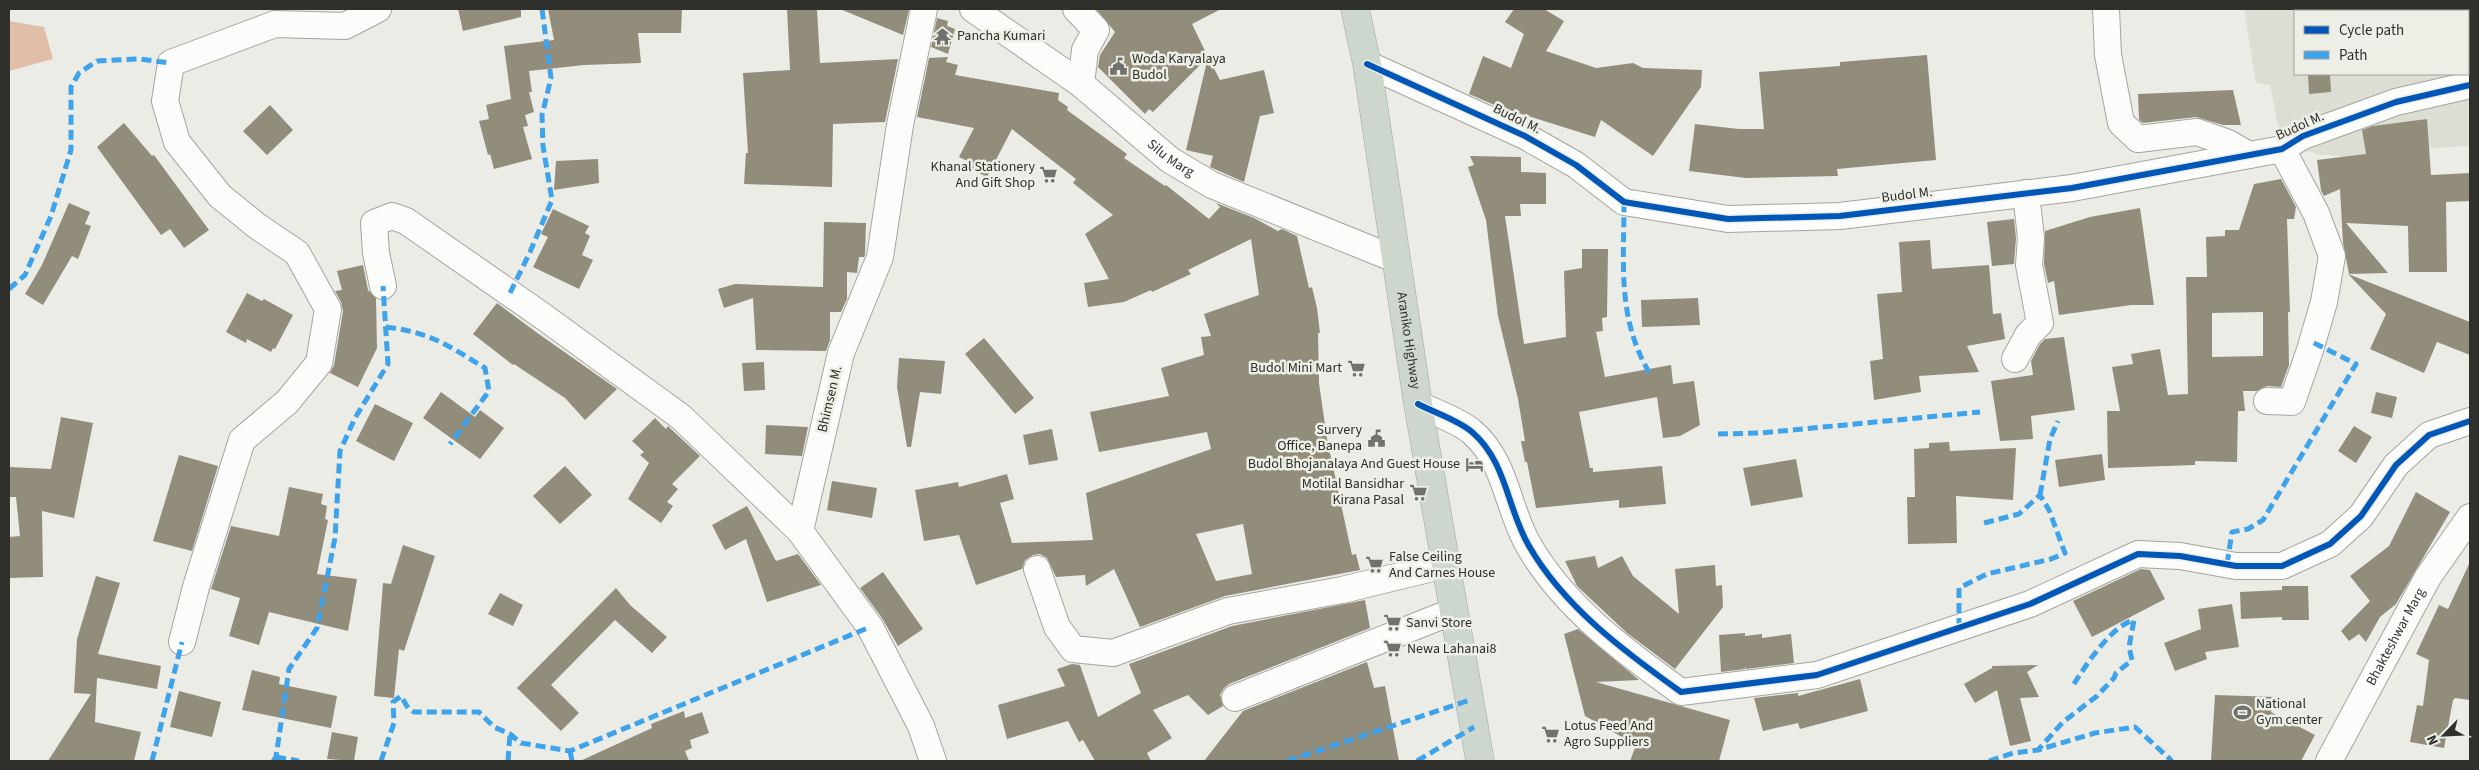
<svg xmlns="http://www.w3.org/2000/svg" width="2479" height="770" font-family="'Source Sans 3',sans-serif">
	<rect width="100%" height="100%" fill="#ecece7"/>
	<!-- built -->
	<path fill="#ddded3" d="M2244 9H2466L2467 11H2295V74H2468V16L2470 25V146L2430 148 2370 158 2321 155 2281 143 2270 85 2256 83Z"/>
	<!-- forest -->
	<path fill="#e0bea8" d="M9 21 44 27 53 59 9 71Z"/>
	<!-- building -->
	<path fill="#928c7b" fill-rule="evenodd" d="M458 9H521V17L463 31Z
		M548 9H682L681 33H638L641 63 584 65 529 71 532 92H529L534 112 525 115 528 126 523 127 532 159 494 169 490 154 488 155 479 121 489 119 486 105 511 99 504 46 554 40Z
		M787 9H817L820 63 898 59 885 122 833 124 832 187 744 184 746 153H748L743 73 790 70Z
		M840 9 909 10 903 35Z
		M1096 9H1221L1192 24 1208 57 1153 112 1149 109 1145 114 1098 67 1100 55 1115 32Z
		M1514 9H1544L1564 21 1546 51 1596 68 1633 63 1643 68 1702 70 1701 87 1653 156 1601 120 1595 137 1499 107 1469 94 1483 56 1511 68 1524 34 1505 22Z
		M937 18 948 21 947 26 955 29 948 54 931 47Z
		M1927 55 1936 160 1837 169 1838 176 1746 178 1689 171 1695 124 1739 129H1764L1759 72 1840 66V62Z
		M948 57 946 62 958 65 955 75 1059 93 1058 100 1068 107 1067 110 1127 154 1124 158 1165 186 1166 185 1209 219 1220 207 1216 203 1254 218 1278 231 1282 229 1297 236 1309 288 1312 287 1317 308 1320 333H1318L1319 383 1327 439 1352 555 1356 554 1360 570 1225 596 1140 627 1114 569 1086 586 1085 575 1056 577 1047 558 1040 554 1033 555 1025 560 1022 569 976 585 959 535 924 541 915 490 958 482 959 487 1007 474 1014 499 1000 503 1012 543 1093 540 1086 493 1211 449 1207 432 1099 452 1090 412 1169 396 1161 368 1204 355 1201 337 1211 336 1204 314 1259 295 1251 239 1188 270 1191 274 1152 292 1151 290 1124 302 1088 307 1084 283 1109 279 1085 234 1113 215 1073 183 1076 179 1012 129 987 177 969 168 972 163 959 157 974 128 917 117 929 58ZM1243 524 1252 574 1216 581 1196 534Z
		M1208 57 1220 80 1264 70 1274 113 1260 116 1244 182 1210 167 1213 156 1186 150Z
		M2308 74H2330L2331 92 2309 94Z
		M2233 90 2241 125H2223L2196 117 2143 123 2139 120 2138 94Z
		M270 105 293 130 267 155 243 131Z
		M2427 119 2431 175 2470 173V201L2446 202 2447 272H2409L2408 226 2346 223 2388 273 2349 274 2343 243 2340 189 2324 196 2321 190 2317 160 2366 154 2362 130 2373 126Z
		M124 123 152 156 154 155 209 230 184 248 170 229 161 235 97 147Z
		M1470 156 1521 157V172L1546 173V204H1520L1521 216H1505L1524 344 1566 337 1564 271 1582 268V249H1608L1607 317 1602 318 1603 331 1596 332 1605 377 1671 365 1673 384 1694 381 1700 425 1680 436 1663 438 1657 397 1579 412 1590 468H1593V472L1662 466 1666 504 1619 508V500L1536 508 1527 462H1525L1521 441H1525L1518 399 1498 316 1486 220 1468 167 1474 165Z
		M598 159 599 183 554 190 556 161Z
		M2281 179 2296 207 2294 219H2287L2290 312H2288L2289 365 2281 387 2267 386 2257 391H2243L2245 411H2238L2237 462 2195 461V465L2108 468 2107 411H2120L2112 367 2133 364 2131 354 2160 349 2168 395 2188 394 2186 277H2207L2206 237 2225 236V230H2239L2254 184ZM2263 312V356L2212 357V313Z
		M69 203 90 212 85 224 91 226 78 259 72 256 43 305 25 294 42 265Z
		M2140 208 2154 305H2131L2059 315 2054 281 2048 283 2044 264 2045 231 2090 217Z
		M553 209 589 226 585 233 590 236 582 255 593 260 579 289 533 267 548 237 541 234Z
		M2014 219 2016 238 2014 264 1992 266 1987 222Z
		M824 222 866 223 865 254 864 257H859L857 273 847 272V299L841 312H830V340L826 351 756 350 753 298 724 308 718 289 735 284 823 287Z
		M1930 240 1932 269 1989 265 1993 314 2001 313 2005 339 1967 346 1979 372 1919 376 1921 392 1874 400 1870 361 1883 359 1877 294 1902 292 1899 242Z
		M363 265 368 290 376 298 377 348 358 387 330 373 334 365 343 311 341 302 335 291 342 290 337 271Z
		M2348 274 2470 322V355L2437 342 2424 373 2370 349 2386 314Z
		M247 293 262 301 264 299 293 315 275 349 273 348 271 352 247 339 246 343 226 332Z
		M1698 298 1700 325 1642 327 1641 300Z
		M497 303 536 332 617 389 585 420 565 398 514 364 513 365 473 334Z
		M2064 337 2075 410 2031 416 2033 439 2000 441 1991 381 2033 375 2031 361 2040 344 2045 339Z
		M984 338 1034 398 1015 414 965 354Z
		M899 358 945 361 941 394 920 392 911 447H907L897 387Z
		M764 362 765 390 744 391 742 363Z
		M441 392 475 417 480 410 504 428 480 459 423 418Z
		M2376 392 2397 397 2392 418 2371 413Z
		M375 404 413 423 394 461 356 441Z
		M61 417 93 423 74 518 42 511 43 577 9 578V537L20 536 16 497H9V467L51 469Z
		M655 418 666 429 668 426 671 429 700 456 672 484 678 489 667 502 673 506 661 523 628 499 649 463 640 455 644 452 632 441Z
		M766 425 808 427 802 456 765 454Z
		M2354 426 2372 437 2356 463 2338 451Z
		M1052 429 1058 460 1029 465 1023 435Z
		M1949 442 1950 451 2016 448 2013 500 1956 496 1957 543 1908 544 1907 497H1915L1914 449 1929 448V443Z
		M2102 454 2105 480 2059 487 2055 460Z
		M179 455 218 466 192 551 153 541Z
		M1796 459 1803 497 1751 506 1743 468Z
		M565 466 592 495 560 524 533 496Z
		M832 481 877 488 872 518 827 510Z
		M289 487 323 494 321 504 327 506 325 519 328 520 317 574 357 579 348 631 269 612 259 645 229 636 240 598 211 589 231 526 279 536Z
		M2416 492 2450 512 2396 604 2380 617 2366 642 2359 634 2349 641 2341 631 2370 601 2350 576 2389 546Z
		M747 506 776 561 798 554 821 585 767 602 746 539 725 550 712 525Z
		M403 545 435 556 404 651 399 649 394 698 374 696 383 583 391 584Z
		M1595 556 1598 568 1622 556 1633 576 1679 614 1675 569 1715 565 1716 586 1722 585 1723 607 1675 669 1627 633 1577 586 1565 561Z
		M2470 562V700L2455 698 2453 700 2444 748 2410 742 2417 705 2423 706 2429 660 2416 654 2439 605 2448 609Z
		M2141 569 2150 570 2165 599 2092 637 2073 601Z
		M883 572 923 629 898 646 882 618 860 588Z
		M96 576 120 583 98 654 161 666 157 689 97 678 95 722 141 732 134 761H48L91 694 74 693 77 639Z
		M2282 586H2308L2309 620H2282V617L2241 619 2240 592 2282 590Z
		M616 588 630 605 667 637 652 653 615 620 551 685 579 713 561 731 517 688Z
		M500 593 523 605 513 626 488 614Z
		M1365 600 1370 628 1229 684 1224 688 1220 695 1223 706 1208 715 1188 695 1153 710 1172 738 1147 753 1151 761H1095L1083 740 1079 742 1068 721 1007 739 998 705 1065 686 1057 669 1072 664 1080 665 1098 717 1141 693 1129 664 1232 626Z
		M2232 604 2239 647 2205 652 2207 659 2175 671 2164 643 2201 629 2198 609Z
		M1578 629 1639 680 1596 682 1730 720 1719 761H1630L1636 745 1585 716 1564 634Z
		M1745 633V636L1762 634V638L1791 634 1794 663 1746 669V666L1745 669 1721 672 1719 635Z
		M1367 662 1374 688 1385 686 1399 761H1204L1243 711Z
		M2038 665 2027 672 2039 697 2020 698 2031 741 2010 746 1997 690 1975 703 1964 684 1992 668V666Z
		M252 670 280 677 279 684 337 696 331 728 242 710Z
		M1860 679 1868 711 1800 729 1798 723 1763 731 1754 698 1798 693V696Z
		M179 691 221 702 212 737 170 727Z
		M2215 695 2277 697 2271 712 2315 735 2301 761H2211Z
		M684 711 685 718 702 712 709 733 690 740 692 748 685 751 689 761H580L652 728 651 724Z
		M332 732 358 737 354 761 327 759Z"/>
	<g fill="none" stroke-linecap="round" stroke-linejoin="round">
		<defs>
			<g id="minor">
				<path d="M924 9 900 125 880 257 841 353 800 531 870 627 921 726 933 761"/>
				<path id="s1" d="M973 9 1081 84 1170 160 1212 185 1395 259"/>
				<path d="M1076 9 1096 30 1085 50 1081 84"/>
				<path d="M2106 9 2108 55 2121 123 2138 139 2197 132 2228 143 2249 155"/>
				<path d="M1367 64 1525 136 1576 165 1624 202 1728 219 1840 216 2072 188 2282 149 2303 136 2396 102 2470 85"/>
				<path d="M383 286 376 253 374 223 392 216 406 221 544 317 681 417 800 531"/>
				<path d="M2015 359 2028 335 2040 323 2029 265 2031 238 2026 193"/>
				<path d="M2267 401 2292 402 2310 350 2324 302 2332 256 2316 213 2282 149"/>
				<path d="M1418 404C1435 413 1458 420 1472 432 1507 462 1507 509 1529 546 1564 607 1625 652 1681 692L1817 675 2030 604 2138 554 2180 556 2236 566H2282L2330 544 2361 516 2396 465 2429 435 2470 421"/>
				<path d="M1037 569 1057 627 1073 649 1113 653 1228 611 1342 590 1445 565"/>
				<path d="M182 642 196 587 242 440 287 402 319 363 328 309 297 253 257 226 220 196 177 142 165 101 171 63 275 24 345 26 378 9"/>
				<path d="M1235 698 1454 611"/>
				<path id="s2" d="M2329 761 2428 577 2470 517"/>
			</g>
			<g id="highway">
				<path id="s3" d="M1355 9 1367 64 1418 404 1480 761"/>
			</g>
		</defs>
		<!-- minor casing -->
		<use href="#minor" stroke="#a4a5a1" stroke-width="28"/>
		<!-- highway casing -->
		<use href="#highway" stroke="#9ea79c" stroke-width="29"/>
		<!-- minor -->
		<use href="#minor" stroke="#fcfcfb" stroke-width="26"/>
		<!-- highway -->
		<use href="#highway" stroke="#cdd7ce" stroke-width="28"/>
		<!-- quiet -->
		<path stroke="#3ea3eb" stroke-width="5" stroke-dasharray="10 5" stroke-linecap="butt" d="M1624 202C1624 263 1617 318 1649 372
			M9 289 25 275 51 216 71 150V87L79 73 97 61 139 59 171 63
			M510 293 530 252 552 200 543 146 542 115 551 78 542 9
			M386 327C430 332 449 346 485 368L489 391 450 444
			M1718 434 1761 433 1980 412
			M2040 495 2050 439 2058 421
			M2227 564 2232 532 2248 529 2263 520 2356 364 2312 342
			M1959 628V588L1987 574 2051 559 2065 553 2049 510 2040 495 2019 514 1984 523
			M2074 684C2085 666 2112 625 2134 620L2129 647 2132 660 2116 673 2114 678 2097 696 2063 722 2038 750 2095 733 2135 727 2172 761
			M570 751 572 761
			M276 757 299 761
			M152 761 182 642
			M273 761 276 757 289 669 317 628 335 538 340 451 355 418 388 364 383 286
			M381 761 394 723 393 702 401 696 408 708 414 712H479L494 727 510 734 521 743 570 751 870 627
			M508 761 510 734
			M1287 761 1470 700
			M1417 761 1474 727
			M1989 761 2013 753 2038 750"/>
		<defs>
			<path id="cycleway" d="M1367 64 1525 136 1576 165 1624 202 1728 219 1840 216 2072 188 2282 149 2303 136 2396 102 2470 85
				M1418 404C1435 413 1458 420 1472 432 1507 462 1507 509 1529 546 1564 607 1625 652 1681 692L1817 675 2030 604 2138 554 2180 556 2236 566H2282L2330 544 2361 516 2396 465 2429 435 2470 421"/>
		</defs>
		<!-- cycleway casing -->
		<use href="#cycleway" stroke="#edeee5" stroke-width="9"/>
		<!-- cycleway -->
		<use href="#cycleway" stroke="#0057b8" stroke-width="6"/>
	</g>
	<!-- icons -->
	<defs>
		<symbol id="temple-bare" viewBox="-9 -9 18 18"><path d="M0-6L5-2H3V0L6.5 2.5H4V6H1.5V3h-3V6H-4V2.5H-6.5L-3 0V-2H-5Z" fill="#71726d" stroke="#edeee5" stroke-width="2.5" paint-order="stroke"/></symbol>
		<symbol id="civic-bare" viewBox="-9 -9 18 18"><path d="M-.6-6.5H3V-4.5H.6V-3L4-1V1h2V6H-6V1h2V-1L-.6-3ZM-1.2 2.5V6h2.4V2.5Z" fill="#71726d" stroke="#edeee5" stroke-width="2.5" paint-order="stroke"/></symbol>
		<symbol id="supermarket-bare" viewBox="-9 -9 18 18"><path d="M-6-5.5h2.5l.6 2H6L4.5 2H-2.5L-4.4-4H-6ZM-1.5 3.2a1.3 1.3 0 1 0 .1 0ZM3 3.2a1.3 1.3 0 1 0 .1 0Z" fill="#71726d" stroke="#edeee5" stroke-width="2.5" paint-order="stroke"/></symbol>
		<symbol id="hotel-bare" viewBox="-9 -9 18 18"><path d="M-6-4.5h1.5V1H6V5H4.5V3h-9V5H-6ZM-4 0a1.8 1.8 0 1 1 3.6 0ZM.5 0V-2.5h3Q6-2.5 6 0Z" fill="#71726d" stroke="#edeee5" stroke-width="2.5" paint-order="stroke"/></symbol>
		<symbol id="stadium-bare" viewBox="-9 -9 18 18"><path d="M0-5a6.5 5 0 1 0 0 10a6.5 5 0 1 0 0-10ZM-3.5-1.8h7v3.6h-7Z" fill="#71726d" stroke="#edeee5" stroke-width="2.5" paint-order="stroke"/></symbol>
	</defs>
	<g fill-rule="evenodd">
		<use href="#temple-bare" x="930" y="24" width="25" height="25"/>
		<use href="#civic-bare" x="1106" y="54" width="25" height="25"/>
		<use href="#supermarket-bare" x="1036" y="162" width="25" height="25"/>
		<use href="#supermarket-bare" x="1344" y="356" width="25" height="25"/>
		<use href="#civic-bare" x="1364" y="426" width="25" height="25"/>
		<use href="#hotel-bare" x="1462" y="452" width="25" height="25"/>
		<use href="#supermarket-bare" x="1406" y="480" width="25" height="25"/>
		<use href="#supermarket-bare" x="1362" y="552" width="25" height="25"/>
		<use href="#supermarket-bare" x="1380" y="610" width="25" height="25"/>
		<use href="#supermarket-bare" x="1380" y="636" width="25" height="25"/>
		<use href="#stadium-bare" x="2230" y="700" width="25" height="25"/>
		<use href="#supermarket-bare" x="1538" y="722" width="25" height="25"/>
	</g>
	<g text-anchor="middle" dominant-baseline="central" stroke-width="5" stroke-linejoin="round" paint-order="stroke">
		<!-- poi labels -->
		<g font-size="14" fill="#2f302c" stroke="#edeee5" text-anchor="start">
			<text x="957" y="36">Pancha Kumari</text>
			<text x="1132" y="59">Woda Karyalaya<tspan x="1132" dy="16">Budol</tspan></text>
			<text x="1035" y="167" text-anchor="end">Khanal Stationery<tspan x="1035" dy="16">And Gift Shop</tspan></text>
			<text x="1342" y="368" text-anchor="end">Budol Mini Mart</text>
			<text x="1362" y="430" text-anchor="end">Survery<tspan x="1362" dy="16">Office, Banepa</tspan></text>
			<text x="1460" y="464" text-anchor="end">Budol Bhojanalaya And Guest House</text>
			<text x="1404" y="484" text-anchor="end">Motilal Bansidhar<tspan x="1404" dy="16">Kirana Pasal</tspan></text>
			<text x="1389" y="557">False Ceiling<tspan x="1389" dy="16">And Carnes House</tspan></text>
			<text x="1406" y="623">Sanvi Store</text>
			<text x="1407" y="649">Newa Lahanai8</text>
			<text x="2256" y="704">National<tspan x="2256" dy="16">Gym center</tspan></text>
			<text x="1564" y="726">Lotus Feed And<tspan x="1564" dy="16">Agro Suppliers</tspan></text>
		</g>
		<!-- street labels -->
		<g font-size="14" fill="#2f302c" stroke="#edeee5">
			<text transform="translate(1517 119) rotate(26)">Budol M.</text>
			<text transform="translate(2300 126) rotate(-24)">Budol M.</text>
			<text stroke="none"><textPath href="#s1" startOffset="248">Silu Marg</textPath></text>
			<text transform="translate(1907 195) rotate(-7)">Budol M.</text>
			<text stroke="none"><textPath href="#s3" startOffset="336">Araniko Highway</textPath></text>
			<text transform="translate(830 399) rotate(-77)">Bhimsen M.</text>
			<text stroke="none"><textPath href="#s2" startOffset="141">Bhakteshwar Marg</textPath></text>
		</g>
	</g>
	<!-- border -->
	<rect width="2479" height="770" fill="none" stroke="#2f302c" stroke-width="20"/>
	<!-- legend -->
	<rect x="2294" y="10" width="175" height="65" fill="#edeee5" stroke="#a1a29b"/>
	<rect x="2304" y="26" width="25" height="8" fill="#0057b8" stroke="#a1a29b"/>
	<text x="2339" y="35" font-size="15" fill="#2f302c">Cycle path</text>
	<rect x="2304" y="51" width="25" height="8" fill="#3ea3eb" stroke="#a1a29b"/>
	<text x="2339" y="60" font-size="15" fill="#2f302c">Path</text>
	<!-- north arrow -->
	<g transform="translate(2444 735) rotate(246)" stroke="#edeee5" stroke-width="4" paint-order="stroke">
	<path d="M0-4L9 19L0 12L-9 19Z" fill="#2f302c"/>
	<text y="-8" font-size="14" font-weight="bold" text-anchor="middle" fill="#2f302c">N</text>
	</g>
</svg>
